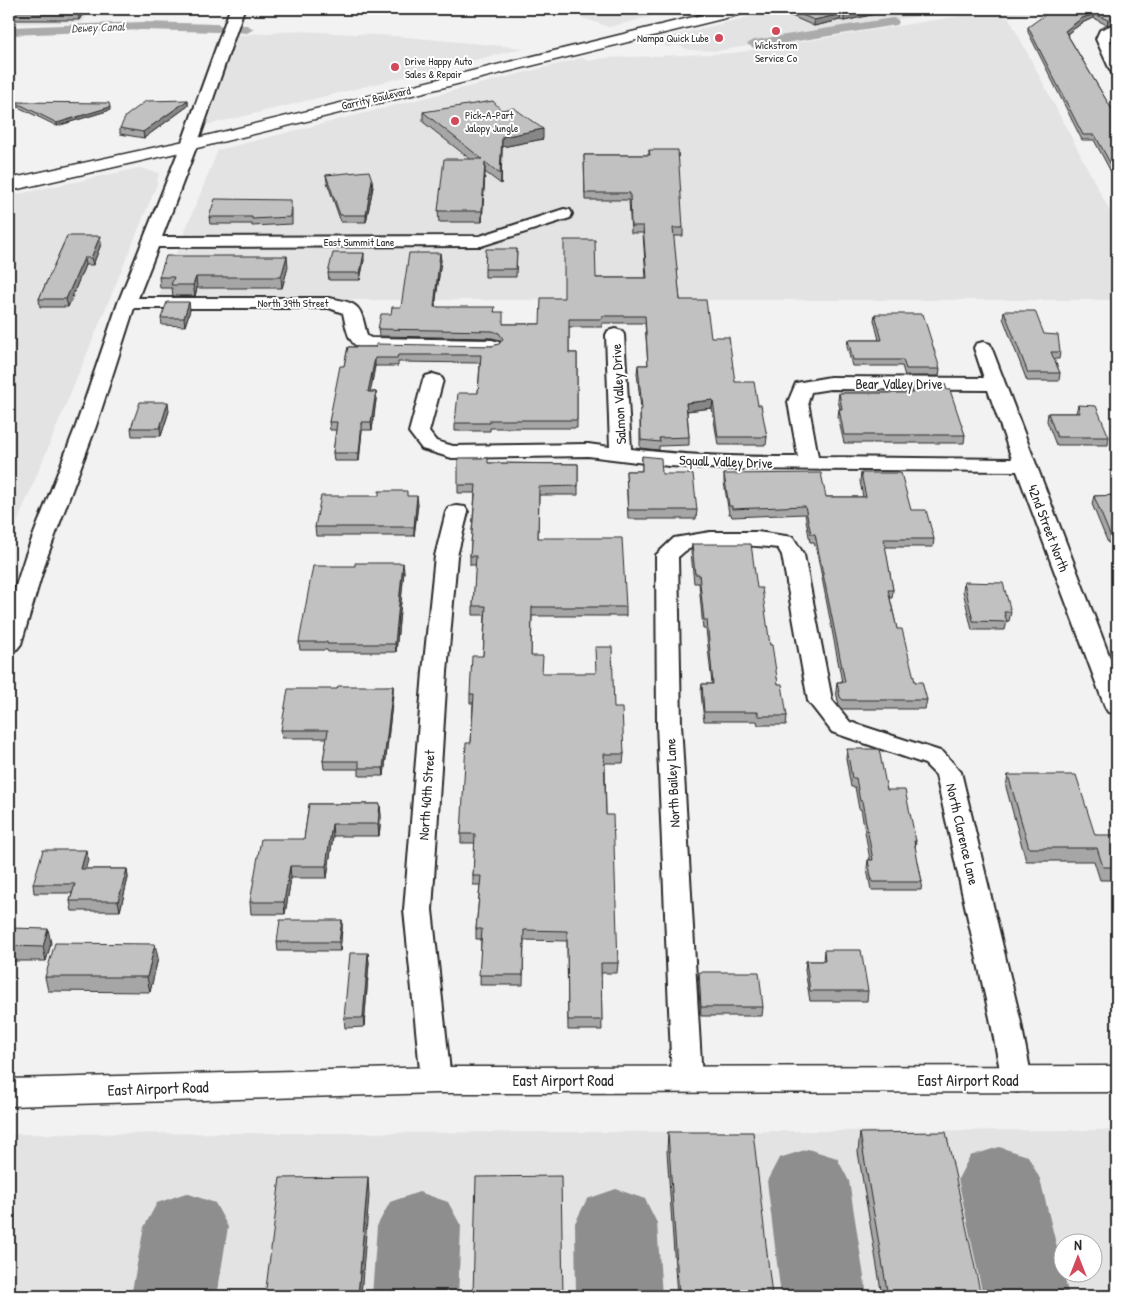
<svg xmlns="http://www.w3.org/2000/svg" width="1126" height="1305" font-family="'Patrick Hand',sans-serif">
	<rect width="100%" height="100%" fill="#f2f2f2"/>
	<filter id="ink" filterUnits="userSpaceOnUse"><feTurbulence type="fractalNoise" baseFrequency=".02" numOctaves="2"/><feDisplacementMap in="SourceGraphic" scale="10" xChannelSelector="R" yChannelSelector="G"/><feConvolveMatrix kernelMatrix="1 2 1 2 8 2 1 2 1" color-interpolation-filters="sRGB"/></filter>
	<g filter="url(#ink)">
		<!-- built -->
		<path fill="#e3e3e3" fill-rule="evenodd" d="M9 9H91L83 22 9 24Z
			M557 9H681L609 27Z
			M783 9H963L805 34 752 43 754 45 717 51 690 50 677 45 667 47 654 40Z
			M984 9H1044L1020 15 1008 16 1117 225V300H157L218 150 582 58 589 61 604 58 733 53 959 16Z
			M298 31 396 36 524 48 207 125 237 35Z
			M139 168 159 173 156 187 9 542V196Z
			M1117 1130V1296H9V1134ZM1064 1242H1094V1272H1064Z"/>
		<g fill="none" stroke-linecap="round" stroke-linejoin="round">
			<!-- canal -->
			<path fill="#ababab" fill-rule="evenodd" d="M892 18 897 19 899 22 897 25 754 48 747 44 754 40Z
				M142 22 218 24 225 28 218 32 142 30 9 35V27Z
				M237 25H247L254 29 247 33 232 32 230 29Z"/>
			<!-- taxiway -->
			<path fill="#8e8e8e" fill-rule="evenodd" d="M999 1147 1028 1156 1040 1179 1069 1296H983L958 1179 970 1156Z
				M808 1149 837 1158 849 1181 867 1296H781L767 1181 779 1158Z
				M616 1189 645 1199 657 1223 662 1296H576L575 1223 587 1199Z
				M419 1192 448 1202 461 1226 458 1296H372L377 1226 390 1202Z
				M186 1193 215 1203 228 1227 217 1296H131L144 1227 157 1203Z"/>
			<defs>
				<path id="street" d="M230 9H244L197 145 162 237 480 236 564 209 570 210 572 214 570 218 481 246 158 247 138 298H329C361 304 360 305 367 336L371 338 492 340 499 342 501 346 499 350 492 352 366 350C347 345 347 330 343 313L329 308H134L96 426 47 557 21 644 17 649 9 651V608L25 557 76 426 118 303 181 145Z
					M695 9H713L724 15 717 19 697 12Z
					M1117 23V32L1111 35 1110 39 1117 55V74L1112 73 1110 70 1096 39 1100 30Z
					M615 329 622 331 624 335 631 449C687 456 742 457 798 457L788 402 796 383 830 377 984 378 974 348 976 344 983 342 990 344 1117 676V714L1108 712 1105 707 1017 471 727 469 669 466 588 456 452 458 422 449 409 432 423 380 426 376 433 374 440 376 443 380 429 432 436 441 453 446 588 444 610 447 606 335 608 331ZM830 389 988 390 1012 459 818 457 808 402 811 392Z
					M457 506 465 507 468 512 457 556 447 672 432 910 451 1080 447 1088 436 1092 425 1088 421 1080 404 910 423 672 435 556 446 512 449 507Z
					M710 532H757L793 537 804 555 832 700 850 722 943 752 961 772 1020 1018 1032 1080 1028 1088 1017 1092 1006 1088 1002 1080 990 1018 936 775 925 764 832 732 808 701 782 555 778 548C759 546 703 541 687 550 684 551 681 555 678 557L681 724 702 1080 698 1088 687 1092 676 1088 672 1080 657 724 656 555 674 538Z"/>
				<path id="secondary" d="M1117 1066V1092L436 1093 9 1106V1079L436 1067Z"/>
				<path id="primary" d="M726 9H752L750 12 189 150 9 191V179L189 140Z"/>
			</defs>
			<!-- street casing -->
			<use href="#street" stroke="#2b2b2b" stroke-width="4"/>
			<!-- secondary casing -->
			<use href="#secondary" stroke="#2b2b2b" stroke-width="3"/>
			<!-- primary casing -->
			<use href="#primary" stroke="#2b2b2b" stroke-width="3"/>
			<!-- street -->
			<use href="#street" fill="#fff" fill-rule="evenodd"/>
			<!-- secondary -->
			<use href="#secondary" fill="#fff" fill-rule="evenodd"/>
			<!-- primary -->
			<use href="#primary" fill="#fff" fill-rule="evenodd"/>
		</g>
		<!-- wall -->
		<path fill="#a6a6a6" stroke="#2b2b2b" d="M9 9H86L79 20H9Z
			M787 9H885L884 12 844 21 840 20 814 26 787 14Z
			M1117 9V22L1107 25 1093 18 1082 23 1067 34 1117 118V183L1094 140H1082L1028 32V27Z
			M1117 29V41L1114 36 1115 31Z
			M188 100V106L144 138 120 134V128Z
			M15 102 110 110 57 126 16 106Z
			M501 110 543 139 502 147 501 184 485 172 482 222H439L438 211 470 159 423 122V112Z
			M649 150 683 228V236H673L680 300 711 337 735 382 758 405 767 437 766 445H718L712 408 687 411 689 437V445L659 446V450L640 448V409H641L637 373 638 365H648L645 323H602V327H569V353H577V428H490V431H455V423L478 393 480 363 398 362V366H375L370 392H376V400L372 430H362L359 461H334L333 453 336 430H330L329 422 344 366 348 347 492 346 499 344 501 342 500 340 492 338 379 336 378 329 391 314 401 307 441 260 435 307 495 312 503 324H540L564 298 596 278H646L643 233H631L629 200H585L584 155H649Z
			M326 175 373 187 366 222H341L327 182Z
			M292 208V224L252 226V224H210L209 217Z
			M67 236 101 244 93 265H85L68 307H40L39 299Z
			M517 249 516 277H485V269Z
			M364 260 360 280H329L328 273Z
			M288 267 282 288H197L195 296H173L172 288H160L159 277Z
			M190 310 185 326 162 325 161 318Z
			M1004 311 1044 334 1060 352 1059 359H1054L1060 373 1059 381H1027L1003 318Z
			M875 314 940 369 939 376H905L902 366H852L847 346 848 340H879L874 320Z
			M910 384 947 390 965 435 964 443H844L838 417 839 409H840L838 400 839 393H910Z
			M1078 405 1109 437 1108 445H1056L1047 421 1048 413H1076Z
			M169 411 161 436H132L131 428Z
			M642 456 662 474 697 510 696 519H628L626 471H642Z
			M488 463 578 464V495H539L538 538 626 607V616H532L531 656 542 673 614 708 624 754 623 763H605L606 815 618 963 617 973H601L602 1030H568L567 941 524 940 523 985H480L481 939H476V929L480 885H473V876L475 843H461V834L471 743 473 703H470V694L483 656 485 615H473V606L476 565H470V556L475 493H458V485Z
			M861 473 911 510 934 539 933 547H885L893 590 892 598H890L897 629 915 682 927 700 925 709H842L839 706 836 691 837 682H842L818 557 814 542H810L805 514 732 517 731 514H729L724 482V474L826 497H863L860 481Z
			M1117 495V543H1108L1092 504 1094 496Z
			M407 496 418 504 414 536H316L315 527Z
			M692 544 757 588 770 645 778 684 787 716 786 725H758L757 721H704L701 692 702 684H712L706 629H703L699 583H694L691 552Z
			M404 571 396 652H328L327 650H300L299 642Z
			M964 582 1011 612 1009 621H1007L1005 630H972L963 591Z
			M393 686V694L384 776H359V769H324L323 761 327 738H282L281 730 337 689Z
			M847 749 887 790 916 841 915 848 922 882 921 890H871L867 868 868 860H870L861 809H859L855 787H851L846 758Z
			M1008 775 1095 835 1117 839V880H1100L1094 861H1026L1006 787Z
			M309 804H380L381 817 379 836H333L327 878H291L285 914H251L250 902 304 839Z
			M88 860 85 869H127L128 878 120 911H72L70 901 72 893H34L33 884Z
			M342 920V929L340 951H278L277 942Z
			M9 928 51 943 46 961H10L9 965Z
			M824 950 868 991 867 1001H810L805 970 806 961H823Z
			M368 953 369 963 364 1027 345 1028 344 1018Z
			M158 958 150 992 48 991 45 977Z
			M699 972 763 1007 762 1016H701L698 982Z
			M668 1132 772 1296H677L667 1151Z
			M860 1133 981 1296H882L858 1152Z"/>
		<!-- shaded-wall -->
		<path fill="#878787" stroke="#2b2b2b" d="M79 9H86L79 20 78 11Z
			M876 9H885L884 12 844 21V16Z
			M841 14 840 20 814 26V20Z
			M1094 14 1093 18 1082 23 1064 36 1065 31 1082 18Z
			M1117 17V22L1107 25 1108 20Z
			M188 100V106L144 138 143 132Z
			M110 107V110L57 126V123Z
			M543 129V139L502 147 501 184 502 137Z
			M485 162V172L482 222V211Z
			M372 180 373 187 366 222V215Z
			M100 236 101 244 93 265 91 258Z
			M364 253V260L360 280V273Z
			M440 253 441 260 434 314V307Z
			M287 256 288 267 282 288 281 277Z
			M84 258 85 265 68 307 66 299Z
			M196 277 197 288 195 296 193 285Z
			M189 302 190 310 185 326 184 318Z
			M375 358V366L369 400 368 392Z
			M376 392V400L372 430 371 422Z
			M713 400 712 408 686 411V403Z
			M168 402 169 411 161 436 160 428Z
			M362 422V430L359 461V453Z
			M417 496 418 504 414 536V527Z
			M403 563 404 571 396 652 395 644Z
			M393 686V694L384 776 383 768Z
			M380 804 381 817 379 836 378 824Z
			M332 824 333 836 327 878 326 866Z
			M86 850 88 860 83 878 81 869Z
			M290 866 291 878 285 914 284 902Z
			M127 869 128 878 120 911 118 901Z
			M342 920V929L340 951 339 942Z
			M48 929 51 943 46 961 43 947Z
			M155 944 158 958 150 992 147 977Z
			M368 953 369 963 364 1027 363 1018Z
			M368 1177 369 1196 361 1296H358Z"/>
		<!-- building -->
		<path fill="#c1c1c1" stroke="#2b2b2b" d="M9 9H79L78 11H9Z
			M788 9H876L844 16 841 14 814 20Z
			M1053 9H1117V17L1108 20 1094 14 1082 18 1065 31 1117 118V176L1095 135H1083L1028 27Z
			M188 100 143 132 120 128 126 116 146 101Z
			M493 101 501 110 514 108 543 129 502 137 500 174 485 162 482 211H438L444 159H482L423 112Z
			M15 102 109 103 110 107 57 123Z
			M649 150H678L683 228H673L680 300H706L711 337H729L735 382H754L758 405H761L767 437H718L713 400 686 403 689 437 659 438 660 442 641 440 640 409H642L638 365H648L645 316H602V319H569V353H577V420H490V423H455L458 393H478L481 355H398L397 358H375L368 392H376L371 422H362L359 453H333L337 422H329L340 366H344L348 347H376V344L492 346 499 344 503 339 499 333 492 331 378 329 381 314H391L392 307H401L409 253H440L434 307H495L494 312H503V324H540L541 298H564V240H595L596 278H647L643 226H631L630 193H585L584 155H650Z
			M369 171 372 180 366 215H340L326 175Z
			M215 199 291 200V217L252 219V217H209Z
			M67 236H100L91 258H84L66 299H39Z
			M486 249H517L516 269H485Z
			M333 253H364L360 273H328Z
			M166 256H287L281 277H196L193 285H171L174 277H159Z
			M167 302H189L184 318H161Z
			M1004 311H1035L1044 334 1058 335 1060 352H1051L1060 373H1028Z
			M875 314H923L940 369H906L903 360H853L848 340H882Z
			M910 384H945L947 390H950L965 435H844L839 409H842L839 393H913Z
			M140 402H168L160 428H131Z
			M1078 405 1096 406 1109 437H1057L1048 413H1080Z
			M642 456 661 458 662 474H693L697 510H628L626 471H642Z
			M458 458H488V463L578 464V486L539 487 538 538H622L626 607H532L531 656H543L542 673H596L595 647H612L614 708H622L624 754H604L606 815H613L618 963H601L602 1020H568L567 931 524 930 523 975H479L482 929H476L481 876H473L475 834H461L466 743H471L474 694H470L472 656H483L486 606H473L476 556H470L476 485H458Z
			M821 473 826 497H866L861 473H901L911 510H926L934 539H884L893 590H888L897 629H902L915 682H922L927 700H843L840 697 837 682H845L818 549 815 534H811L805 506 732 509V506H729L724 474Z
			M379 491H407V496H417L414 527H315L321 496H379Z
			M1117 495V535H1110L1094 496Z
			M692 544H751L757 588H762L770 645H772L778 684H782L787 716H758V712H704L702 684H713L707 620H704L699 574H695Z
			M355 563H403L395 644H327V642H299L313 566H355Z
			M964 582 1003 583 1011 612H1004L1007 622 973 621Z
			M338 686H393L383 768H359V761H323L328 730H281L288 689H337Z
			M847 749H879L887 790H905L916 841H914L922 882H872L868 860H873L862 801H860L856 778H852Z
			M1008 775H1076L1095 835H1116L1117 839V867H1103L1097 848H1029Z
			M309 804H380L378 824H332L326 866H290L284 902H250L261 839H304Z
			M43 850H86L81 869H127L118 901H70L75 884H33Z
			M280 920H342L339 942H277Z
			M9 928 48 929 43 947 9 946Z
			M55 943 155 944 147 977H45Z
			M824 950H861L868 991H810L806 961H825Z
			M350 953H368L363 1018H344Z
			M699 972H759L763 1007H701Z
			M668 1132H753L772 1296H679Z
			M946 1132 981 1296H888L860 1133Z
			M561 1176 563 1296H473L476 1177Z
			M368 1177 358 1296H265L280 1178Z"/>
	</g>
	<!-- markers -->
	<g fill="#d1495b" stroke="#fff" stroke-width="2">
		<circle cx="776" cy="31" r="5"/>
		<circle cx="719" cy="38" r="5"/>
		<circle cx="395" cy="67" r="5"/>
		<circle cx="455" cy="121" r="5"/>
	</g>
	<g text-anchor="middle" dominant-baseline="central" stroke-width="4" stroke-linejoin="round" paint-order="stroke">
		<!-- far-poi labels -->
		<g font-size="11" fill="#2b2b2b" stroke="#fff" text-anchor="start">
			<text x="709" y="38" text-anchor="end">Nampa Quick Lube</text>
			<text x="776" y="45" text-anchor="middle">Wickstrom<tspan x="776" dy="13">Service Co</tspan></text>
			<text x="405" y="61">Drive Happy Auto<tspan x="405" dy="13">Sales &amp; Repair</tspan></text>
			<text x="465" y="115">Pick-A-Part<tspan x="465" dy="13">Jalopy Jungle</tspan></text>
		</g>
		<!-- far-street labels -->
		<g font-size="11" fill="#2b2b2b" stroke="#fff">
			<text transform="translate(376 98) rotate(-13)">Garrity Boulevard</text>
			<text x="359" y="242">East Summit Lane</text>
			<text x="293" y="303">North 39th Street</text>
		</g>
		<!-- far-water labels -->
		<g font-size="12" font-style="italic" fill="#585858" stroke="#fff">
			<text transform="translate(98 27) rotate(-2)">Dewey Canal</text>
		</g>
		<!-- street labels -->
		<g font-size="14" fill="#2b2b2b" stroke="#fff">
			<text x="899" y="383">Bear Valley Drive</text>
			<text transform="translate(618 394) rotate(-93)">Salmon Valley Drive</text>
			<text transform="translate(726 461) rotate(2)">Squall Valley Drive</text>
			<text transform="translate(1049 528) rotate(69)">42nd Street North</text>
			<text transform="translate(672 783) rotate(-93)">North Bailey Lane</text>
			<text transform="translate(426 795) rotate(-86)">North 40th Street</text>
			<text transform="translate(963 834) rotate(77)">North Clarence Lane</text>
		</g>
		<!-- near-street labels -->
		<g font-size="16" fill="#2b2b2b" stroke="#fff">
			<text x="563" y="1080">East Airport Road</text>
			<text x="968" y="1080">East Airport Road</text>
			<text transform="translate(158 1088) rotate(-2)">East Airport Road</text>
		</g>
	</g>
	<!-- margin -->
	<rect width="1126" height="1305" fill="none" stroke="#fff" stroke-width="30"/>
	<rect x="15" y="15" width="1096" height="1275" fill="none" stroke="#2b2b2b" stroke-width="2" filter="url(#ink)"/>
	<!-- north arrow -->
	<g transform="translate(1078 1258)"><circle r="24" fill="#ffffff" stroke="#aaaaaa"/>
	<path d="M0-4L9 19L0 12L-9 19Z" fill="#d1495b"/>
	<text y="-8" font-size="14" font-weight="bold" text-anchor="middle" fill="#2b2b2b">N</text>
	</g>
</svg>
